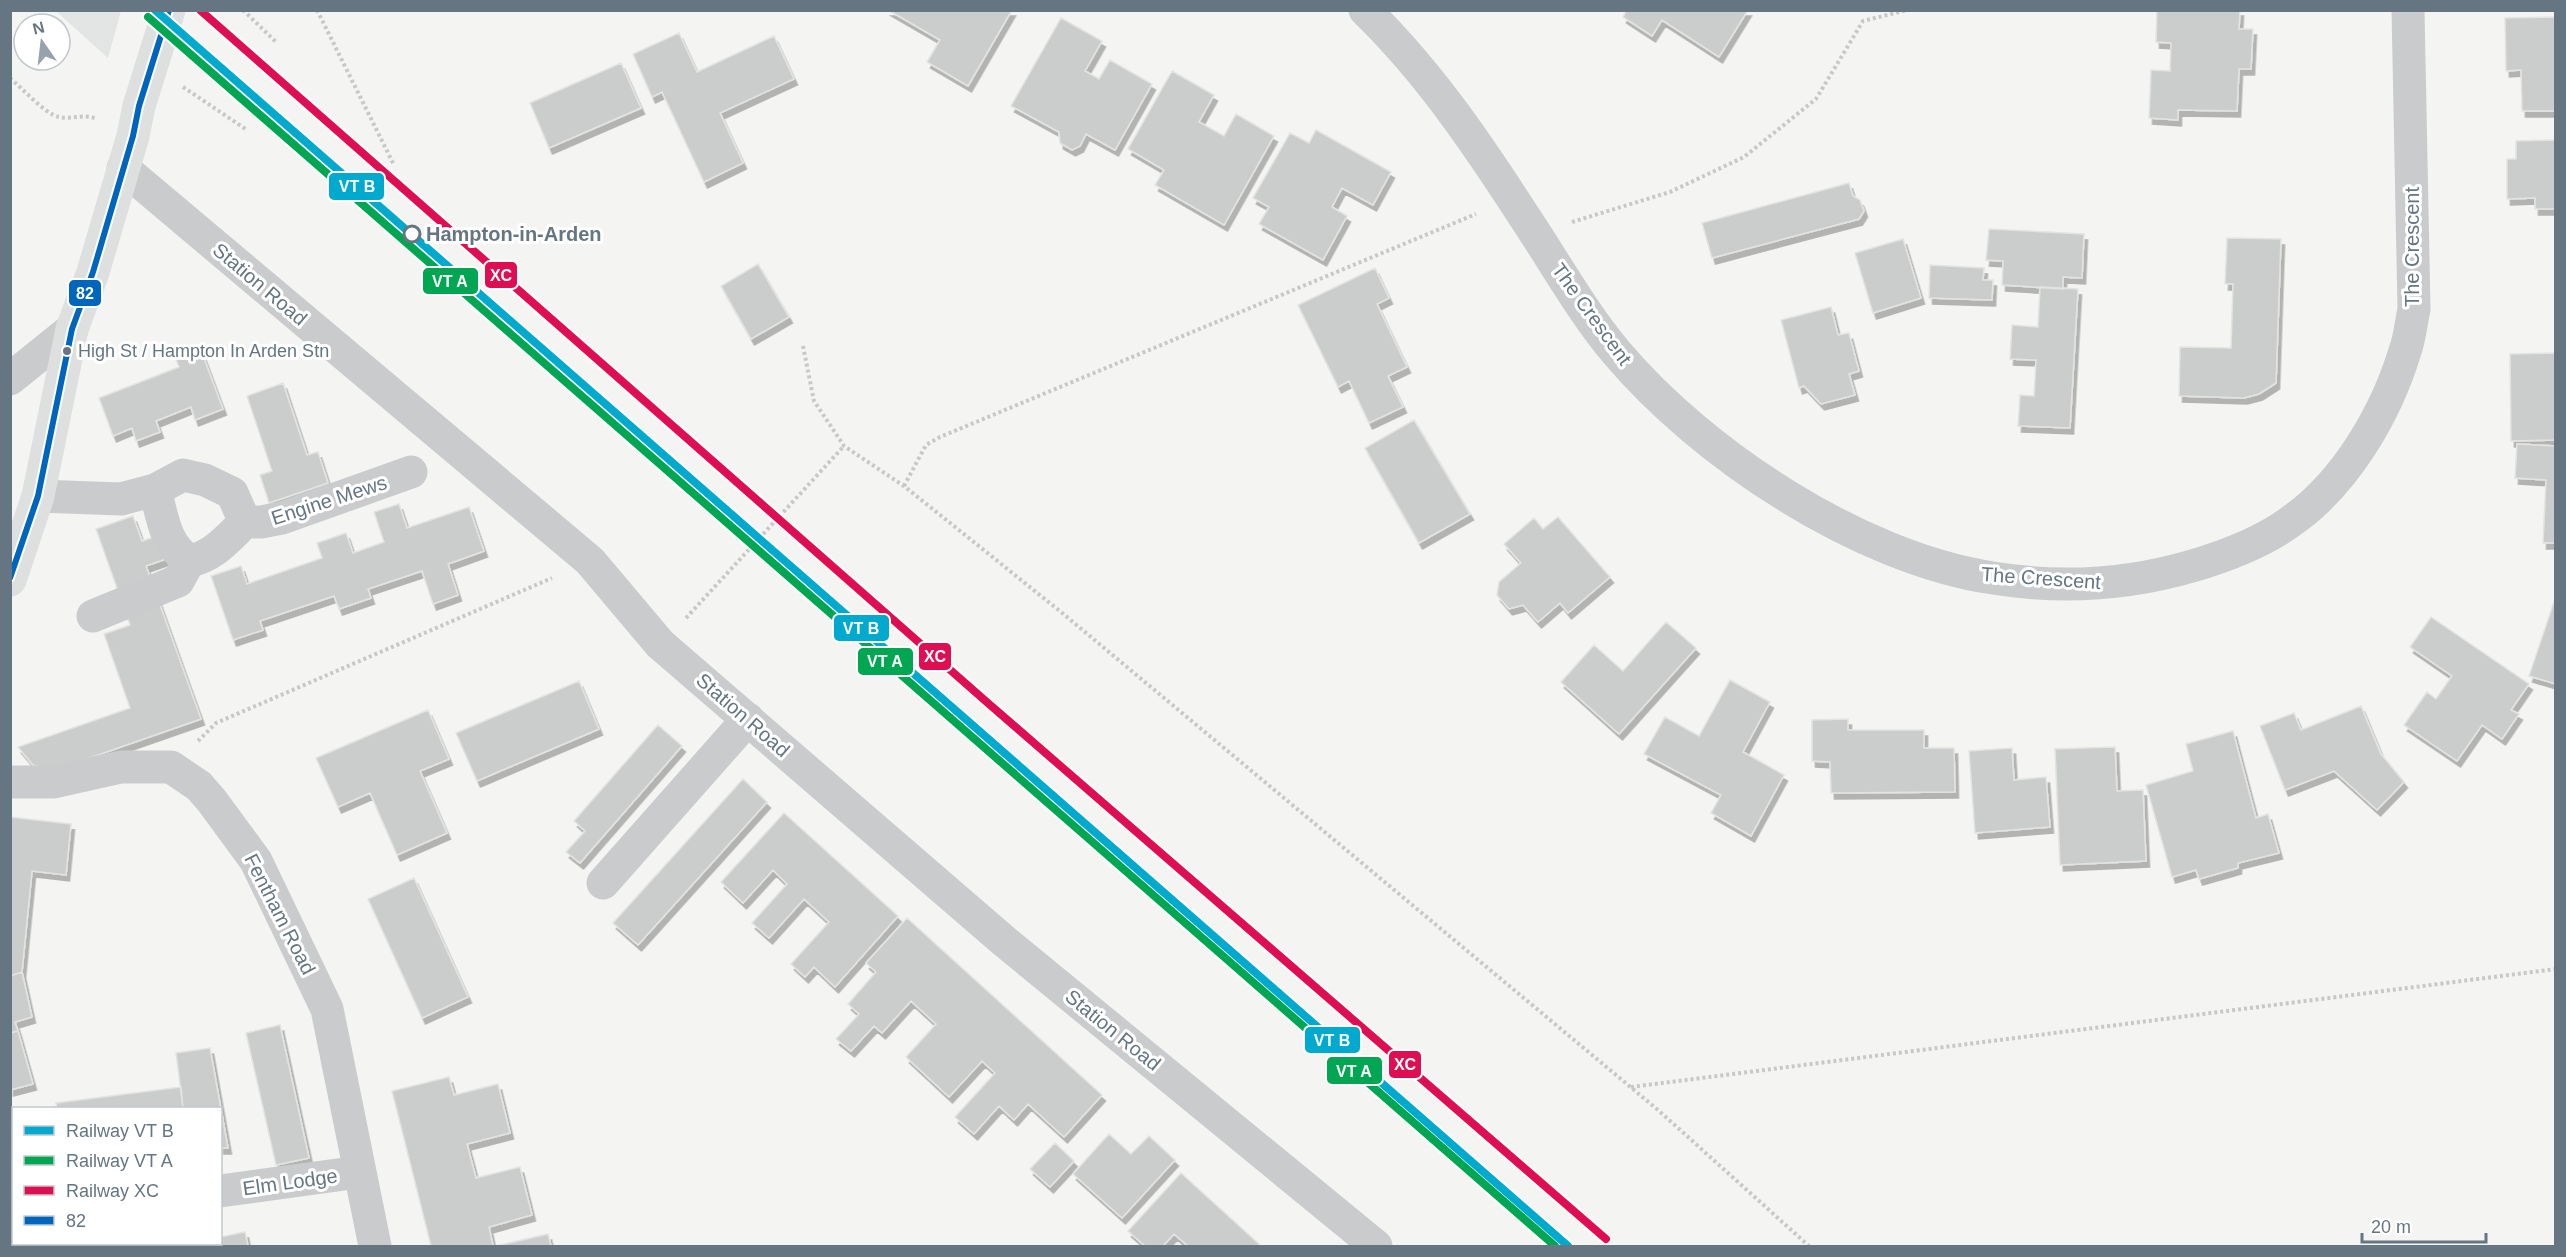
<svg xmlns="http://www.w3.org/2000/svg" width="2566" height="1257" font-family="Arial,sans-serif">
	<defs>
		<filter id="shadow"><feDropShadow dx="3.5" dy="6" stdDeviation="0" flood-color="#0004"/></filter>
	</defs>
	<rect width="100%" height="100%" fill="#f4f4f3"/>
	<!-- built -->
	<path fill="#e3e4e4" d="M56 11H121L108 58Z"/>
	<!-- building -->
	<path fill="#cbcdcd" stroke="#e3e3e2" stroke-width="1.5" filter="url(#shadow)" d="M888 10H1012L968 86 927 62 940 40Z
		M1627 10H1748L1719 57 1662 20 1652 36 1623 17Z
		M2157 10H2240L2239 29H2253L2251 69H2239L2237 111 2178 110V120L2149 118 2151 70 2170 71 2171 43 2156 42Z
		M2556 17V111H2522L2521 70 2506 71 2505 18Z
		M1061 18 1102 41 1085 71 1099 79 1110 60 1152 84 1115 150 1086 134 1080 146 1072 150 1060 143 1059 132 1011 106Z
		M679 33 697 72 774 36 794 79 720 113 743 163 704 182 662 92 652 97 633 54Z
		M621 63 641 108 549 148 530 103Z
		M1172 71 1214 95 1199 122 1224 136 1236 114 1274 136 1224 225 1155 185 1164 170 1128 149Z
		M1316 130 1391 172 1373 205 1342 188 1332 207 1347 216 1323 260 1259 224 1269 207 1253 198 1290 133 1309 143Z
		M2556 140V209H2535V198L2507 199V159H2516V141Z
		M1849 183 1853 196 1860 200 1864 211 1859 219 1712 258 1702 223Z
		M1989 229 2084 234 2082 278 2063 277V289L2002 285 2003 261 1986 260Z
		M2227 238 2281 239 2276 383 2259 394 2244 398 2179 396 2180 347 2231 348 2233 284H2225Z
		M1903 239 1921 298 1873 313 1855 253Z
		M758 264 789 317 751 339 721 286Z
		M1930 265 1984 268 1983 280H1993L1992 300 1929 298Z
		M1375 268 1389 298 1377 304 1407 367 1388 376 1403 407 1369 423 1349 381 1338 387 1298 305Z
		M2040 287 2078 289 2070 428 2018 426 2020 395 2034 396 2036 360 2010 359 2012 325 2038 327Z
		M1831 307 1838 335 1849 333 1859 371 1849 374 1855 395 1821 404 1804 386 1799 388 1781 320Z
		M199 345 223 409 195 420 191 407 156 421 160 432 136 441 132 428 113 436 99 398 179 367 174 354Z
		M2556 353V440L2511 441 2510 354Z
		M283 383 307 455 318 452 328 483 269 503 260 475 272 471 247 396Z
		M1414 420 1470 514 1419 543 1365 448Z
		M2517 444 2556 446V543H2543L2546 480 2515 478Z
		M399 504 407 528 469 507 484 551 448 564 458 595 433 604 422 571 368 589 371 598 339 609 334 596 260 621 263 630 233 640 211 576 241 566 247 584 322 558 317 543 346 533 353 553 384 542 374 512Z
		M133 516 142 541 157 536 166 559 146 566 201 719 52 771 33 765 18 747 130 708 104 634 130 625 96 529Z
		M1558 517 1610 577 1568 613 1560 603 1538 622 1523 605 1509 609 1497 595 1499 582 1521 563 1504 544 1534 518 1543 529Z
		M2556 596V684L2529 676Z
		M2431 617 2529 684 2511 710 2519 714 2502 739 2482 725 2457 761 2404 725 2427 692 2436 699 2452 676 2410 647Z
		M1666 622 1696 648 1619 734 1561 682 1594 645 1623 671Z
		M1730 680 1770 702 1743 752 1784 775 1751 836 1711 813 1721 795 1644 754 1665 717 1699 736Z
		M579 681 599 729 477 781 456 733Z
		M2361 706 2381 754 2404 782 2377 810 2334 771 2285 790 2260 726 2294 713 2301 730Z
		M428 710 449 759 420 771 447 833 397 855 370 793 338 807 316 758Z
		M1848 719V730H1924V748H1954L1955 792 1831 793 1830 762 1812 761V720Z
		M658 725 682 746 580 863 566 852 585 831 574 821Z
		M2233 731 2256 818 2268 814 2279 853 2238 863V868L2199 879 2196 870 2172 877 2146 785 2193 771 2186 744Z
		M2115 747 2117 791 2143 790 2146 861 2060 865 2055 749Z
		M2012 748 2014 780 2046 777 2050 827 1975 833 1969 751Z
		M743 779 767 802 638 945 613 923Z
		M784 813 898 916 835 987 814 967 805 977 791 964 829 922 804 899 769 938 752 923 787 884 773 870 743 903 721 882Z
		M10 817 71 824 66 875 32 871 22 972 10 976Z
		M414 878 468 997 422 1018 368 899Z
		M907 918 1102 1095 1064 1137 1028 1104 1014 1120 999 1106 974 1134 955 1117 995 1073 982 1061 949 1097 906 1057 936 1024 911 1001 882 1033 874 1026 851 1051 836 1039 859 1014 848 1004 876 972 866 963Z
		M22 972 32 1017 15 1022 18 1031 10 1033V976Z
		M280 1025 309 1158 276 1165 246 1033Z
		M18 1031 33 1084 10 1090V1033Z
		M210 1048 228 1148H220V1108H183L176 1053Z
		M449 1077 454 1095 498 1084 510 1133 467 1144 476 1178 520 1167 532 1215 489 1227 493 1246H431L392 1091Z
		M181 1087 183 1108H57L56 1103Z
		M10 1121 14 1122V1244H22V1246H10Z
		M1109 1134 1131 1154 1149 1136 1175 1160 1122 1218 1073 1174Z
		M1055 1143 1074 1161 1050 1187 1030 1169Z
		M1181 1173 1259 1244 1257 1246H1188L1174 1234 1163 1246H1145L1128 1231Z
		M245 1232 248 1246H183L195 1244H220V1237Z
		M548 1234 551 1246H496Z"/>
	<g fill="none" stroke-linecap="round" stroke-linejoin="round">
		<!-- path -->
		<path stroke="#c7c8c8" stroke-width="4" stroke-dasharray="3 3" stroke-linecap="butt" d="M243 10 276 42
			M317 10 394 165
			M10 78C22 88 45 114 59 117 72 120 83 113 97 119
			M183 87 247 130
			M1572 222 1670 192 1744 157 1816 99 1863 21 1907 10
			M803 346 814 401 844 446 904 486 1061 612 1658 1110 1809 1246
			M904 486 926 445 940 437 1476 214
			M686 618 844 446
			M198 741 216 723 552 578
			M1631 1087 2556 969"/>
		<!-- minor -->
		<path stroke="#cacbcc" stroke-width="33" d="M1365 10C1433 76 1484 154 1535 233 1561 273 1585 315 1616 352 1702 454 1859 558 1993 578 2060 589 2127 585 2192 566 2226 556 2261 543 2290 522 2345 484 2386 414 2405 351 2410 338 2411 323 2414 309L2408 10
			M123 168 590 561 660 644 1004 941 1376 1246
			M10 379 72 329
			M155 490C163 518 164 543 189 561
			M38 496 121 499 155 490 183 475 205 480 232 493 245 522C228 538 213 557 189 561L178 581 93 616
			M245 522H261L282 518 411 472
			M10 782H54L121 767H171L199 786 212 801 256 861 327 1009 375 1246
			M603 883 748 719
			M220 1191 359 1172"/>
		<!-- major -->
		<path stroke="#dedfdf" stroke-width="33" d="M10 580 38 496 72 329 93 272 133 136 139 106 169 10"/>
		<defs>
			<path id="bus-1" d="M10 578 38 496 72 329 93 272 133 136 139 106 169 10"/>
		</defs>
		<!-- bus-1 casing -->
		<use href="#bus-1" stroke="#fff" stroke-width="10"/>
		<!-- bus-1 -->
		<use href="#bus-1" stroke="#0065bd" stroke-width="6"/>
		<defs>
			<path id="rail-1" d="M155 10 1568 1246"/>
			<path id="rail-2" d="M148 17 1555 1246"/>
			<path id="rail-3" d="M200 10 989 704 1606 1239"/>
		</defs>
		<!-- rail-1 casing -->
		<use href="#rail-1" stroke="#fff" stroke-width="12"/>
		<!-- rail-2 casing -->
		<use href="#rail-2" stroke="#fff" stroke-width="12"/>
		<!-- rail-3 casing -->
		<use href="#rail-3" stroke="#fff" stroke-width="12"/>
		<!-- rail-1 -->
		<use href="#rail-1" stroke="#00a9ce" stroke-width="8"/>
		<!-- rail-2 -->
		<use href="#rail-2" stroke="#00a651" stroke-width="8"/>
		<!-- rail-3 -->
		<use href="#rail-3" stroke="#df0d52" stroke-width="8"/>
	</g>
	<!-- markers -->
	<circle fill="#fff" stroke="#657682" stroke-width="3" cx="412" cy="234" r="8"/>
	<circle fill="#657682" stroke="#fff" stroke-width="2" cx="67" cy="351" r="5"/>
	<g text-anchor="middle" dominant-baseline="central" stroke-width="6" stroke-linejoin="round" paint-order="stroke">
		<!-- bus labels -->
		<g font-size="18" fill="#657682" stroke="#fff" text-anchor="start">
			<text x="78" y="351">High St / Hampton In Arden Stn</text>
		</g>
		<!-- stop labels -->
		<g font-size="20" font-weight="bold" fill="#657682" stroke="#fff" text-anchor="start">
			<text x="426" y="234">Hampton-in-Arden</text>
		</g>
		<!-- street labels -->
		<g font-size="20" fill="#657682" stroke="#fff">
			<text transform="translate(2412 247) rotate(-90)">The Crescent</text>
			<text transform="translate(260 284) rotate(40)">Station Road</text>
			<text transform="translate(1592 314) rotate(54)">The Crescent</text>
			<text transform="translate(329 500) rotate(-18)">Engine Mews</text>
			<text transform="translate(2041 578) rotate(4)">The Crescent</text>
			<text transform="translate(743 715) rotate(41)">Station Road</text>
			<text transform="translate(280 914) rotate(63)">Fentham Road</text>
			<text transform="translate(1113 1030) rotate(39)">Station Road</text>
			<text transform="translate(290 1182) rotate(-8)">Elm Lodge</text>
		</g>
	</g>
	<g stroke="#fff" stroke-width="2">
		<rect x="328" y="172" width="57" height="29" rx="6" fill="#00a9ce"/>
		<rect x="484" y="261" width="34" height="28" rx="6" fill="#df0d52"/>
		<rect x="422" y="267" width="57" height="28" rx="6" fill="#00a651"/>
		<rect x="68" y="279" width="34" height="28" rx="6" fill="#0065bd"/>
		<rect x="833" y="614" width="57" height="28" rx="6" fill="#00a9ce"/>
		<rect x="918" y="642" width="34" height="29" rx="6" fill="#df0d52"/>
		<rect x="857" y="647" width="57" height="29" rx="6" fill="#00a651"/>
		<rect x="1304" y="1026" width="57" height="28" rx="6" fill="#00a9ce"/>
		<rect x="1388" y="1050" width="34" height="29" rx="6" fill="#df0d52"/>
		<rect x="1326" y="1056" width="57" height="29" rx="6" fill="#00a651"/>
	</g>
	<g font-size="16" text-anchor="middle" font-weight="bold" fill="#fff">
		<text x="357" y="192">VT B</text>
		<text x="501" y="281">XC</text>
		<text x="450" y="287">VT A</text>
		<text x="85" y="299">82</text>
		<text x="861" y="634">VT B</text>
		<text x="935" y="662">XC</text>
		<text x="885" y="667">VT A</text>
		<text x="1332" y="1046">VT B</text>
		<text x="1405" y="1070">XC</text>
		<text x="1354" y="1077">VT A</text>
	</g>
	<!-- border -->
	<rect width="2566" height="1257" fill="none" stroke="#657682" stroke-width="24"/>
	<!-- legend -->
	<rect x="12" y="1107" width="210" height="138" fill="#ffffff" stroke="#c1c8cd" stroke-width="1.5"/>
	<rect x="24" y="1126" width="30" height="9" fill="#00a9ce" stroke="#c1c8cd" stroke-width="1.5"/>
	<text x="66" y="1137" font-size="18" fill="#657682">Railway VT B</text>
	<rect x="24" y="1156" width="30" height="9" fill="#00a651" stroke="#c1c8cd" stroke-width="1.5"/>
	<text x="66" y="1167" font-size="18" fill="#657682">Railway VT A</text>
	<rect x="24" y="1186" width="30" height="9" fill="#df0d52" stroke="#c1c8cd" stroke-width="1.5"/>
	<text x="66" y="1197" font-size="18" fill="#657682">Railway XC</text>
	<rect x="24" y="1216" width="30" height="9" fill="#0065bd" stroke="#c1c8cd" stroke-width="1.5"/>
	<text x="66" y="1227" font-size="18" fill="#657682">82</text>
	<!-- north arrow -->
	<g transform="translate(42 42) rotate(346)"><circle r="28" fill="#ffffff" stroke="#c1c8cd" stroke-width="1.5"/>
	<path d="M0-4.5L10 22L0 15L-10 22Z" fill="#97a2aa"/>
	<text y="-9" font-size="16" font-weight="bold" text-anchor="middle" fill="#657682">N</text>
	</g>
	<!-- scale -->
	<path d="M2362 1233v9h124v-9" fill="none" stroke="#657682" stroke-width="3"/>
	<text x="2371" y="1233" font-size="18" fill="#657682" stroke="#ffffff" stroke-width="4.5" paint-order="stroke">20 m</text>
</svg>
